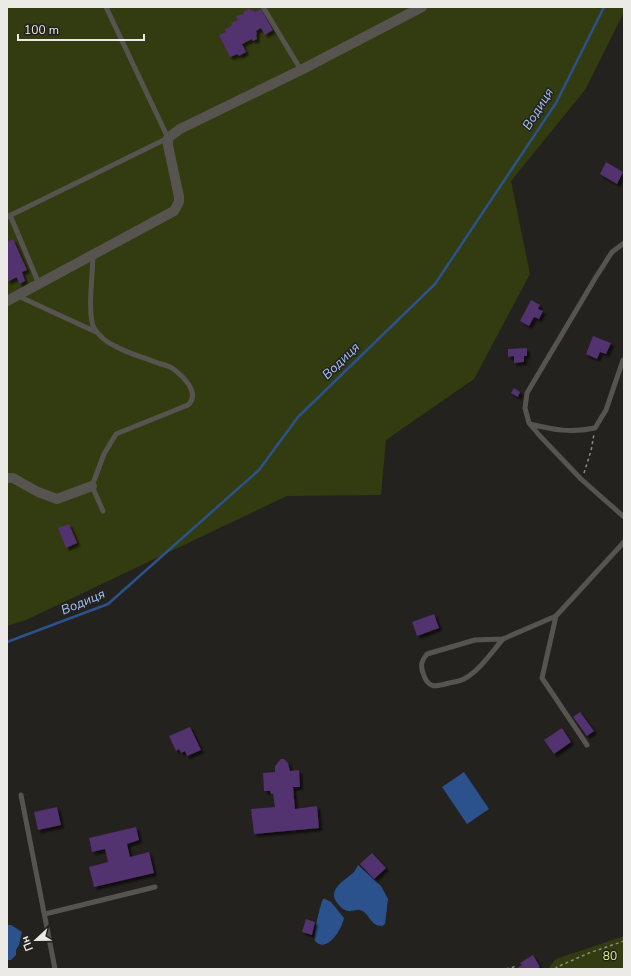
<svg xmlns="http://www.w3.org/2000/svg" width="631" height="976" font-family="'Nunito Sans',sans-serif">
	<defs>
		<filter id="shadow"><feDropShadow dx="3" dy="3" stdDeviation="1" flood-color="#0009"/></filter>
	</defs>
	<rect width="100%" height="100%" fill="#24221e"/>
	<!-- green -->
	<path fill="#333b10" d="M7 7H624V12L585 90 511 181 530 274 474 379 386 440 381 495 287 496 26 620 7 626Z
		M624 936V969H548L556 959Z"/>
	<!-- water -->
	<path fill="#2c528e" d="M464 772 489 809 467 824 442 787Z
		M358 865 381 886 388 899 385 924 382 926C370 926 370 913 360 910 355 909 351 913 345 910 342 909 340 906 338 904 326 890 344 881 353 873 355 871 357 867 358 865Z
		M323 899H325L331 902 344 918C342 929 327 954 315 941 313 936 320 905 323 899Z
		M7 925H11L22 932 19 945 16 950V955L11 960H7Z"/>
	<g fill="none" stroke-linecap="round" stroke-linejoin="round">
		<!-- stream -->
		<path stroke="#2c528e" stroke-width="2.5" d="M7 642 108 604 259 470 298 417 435 284 556 103 604 7"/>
	</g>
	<!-- building -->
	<path fill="#52306f" filter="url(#shadow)" d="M250 8 251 11 253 10 255 12 261 9 273 30 265 35 261 28 256 31 257 34 256 35 257 39 253 41 252 39 242 44 246 52 239 56 238 54 230 57 219 35 226 32 225 29 232 26 231 23 238 20 236 16 244 14 243 12Z
		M606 162 623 172 617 184 600 174Z
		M13 239 27 270 22 272 25 281 19 284 17 277 7 282V242Z
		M531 300 540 305 538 309 543 311 539 319 534 317 529 326 520 321Z
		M593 336 611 343 606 354 600 352 597 359 586 354Z
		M527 348V356H524V362L514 363V356L508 357V349Z
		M514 388 520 392 518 397 511 393Z
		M69 524 77 543 66 548 58 528Z
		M434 614 439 628 417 636 412 622Z
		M580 712 594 731 587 736 573 717Z
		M190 727 201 750 187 756 185 751 181 753 179 749 176 751 169 736Z
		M562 728 571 742 554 754 544 740Z
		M281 759H284L288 763 290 771 299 770 300 787H293L295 809 317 806 319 828 254 834 251 809 275 807 273 794H271L270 791H264L263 773 275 772V766Z
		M57 807 61 825 38 830 34 812Z
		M136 827 139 840 127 844 130 857 149 852 154 873 94 887 89 867 108 862 105 849 92 852 89 838Z
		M372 853 386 868 374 879 360 864Z
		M306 919 315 922 312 935 302 932Z
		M533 955 540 967 537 969H516L522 965 520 963Z"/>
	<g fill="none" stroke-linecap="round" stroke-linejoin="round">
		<!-- path -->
		<path stroke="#8b8986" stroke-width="1.5" stroke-dasharray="3 3" stroke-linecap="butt" d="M584 473 591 451 594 434
			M506 969 517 966
			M555 969 557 967 589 953 624 941"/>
		<!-- service -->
		<path stroke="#575450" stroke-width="5" d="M263 7 301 70
			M10 215 39 284
			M7 217 168 138 106 7
			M624 243 612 252 596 277 527 393 525 408 529 423 540 436 581 479 624 517
			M93 255C93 272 87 315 94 328 99 336 106 342 115 346 127 353 142 357 155 362 160 364 167 365 172 368 183 376 201 393 188 405L116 434 104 454 92 486 103 511
			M18 296 96 332
			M530 424C554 430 571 433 595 428L606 410 623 360
			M503 639C491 653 480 670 464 679 460 681 454 682 449 683 435 687 428 689 423 673 420 665 422 660 427 654L475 640 503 639 556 616
			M587 745 542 678 556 616 624 542
			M21 795 55 969
			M45 914 155 887"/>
		<!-- minor -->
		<path stroke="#575450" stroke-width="10" d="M7 301 174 211 179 202V197L168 145V138L180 129 301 70 422 7
			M7 478H13L38 492 57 499 92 486"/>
	</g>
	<g text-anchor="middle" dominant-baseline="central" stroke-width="3" stroke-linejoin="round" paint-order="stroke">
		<!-- park labels -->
		<g font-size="12" fill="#dcf183" stroke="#24221e">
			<text x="610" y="956">80</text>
		</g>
		<!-- water labels -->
		<g font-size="13" font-style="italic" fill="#a2c4f8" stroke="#24221e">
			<text transform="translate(538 109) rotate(-58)">Водиця</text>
			<text transform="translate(341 361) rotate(-44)">Водиця</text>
			<text transform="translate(83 602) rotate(-23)">Водиця</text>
		</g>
	</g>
	<!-- border -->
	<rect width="631" height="976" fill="none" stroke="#eceae7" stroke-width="16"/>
	<!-- north arrow -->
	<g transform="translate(36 940) rotate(248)" stroke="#24221e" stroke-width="3" paint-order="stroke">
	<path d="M0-3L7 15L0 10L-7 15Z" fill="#eceae7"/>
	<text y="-6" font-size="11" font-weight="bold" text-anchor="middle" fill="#eceae7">Пн</text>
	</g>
	<!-- scale -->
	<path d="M18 34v6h126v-6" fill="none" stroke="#eceae7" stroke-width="2"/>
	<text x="24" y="34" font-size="12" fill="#eceae7" stroke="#24221e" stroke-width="3" paint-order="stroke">100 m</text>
</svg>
